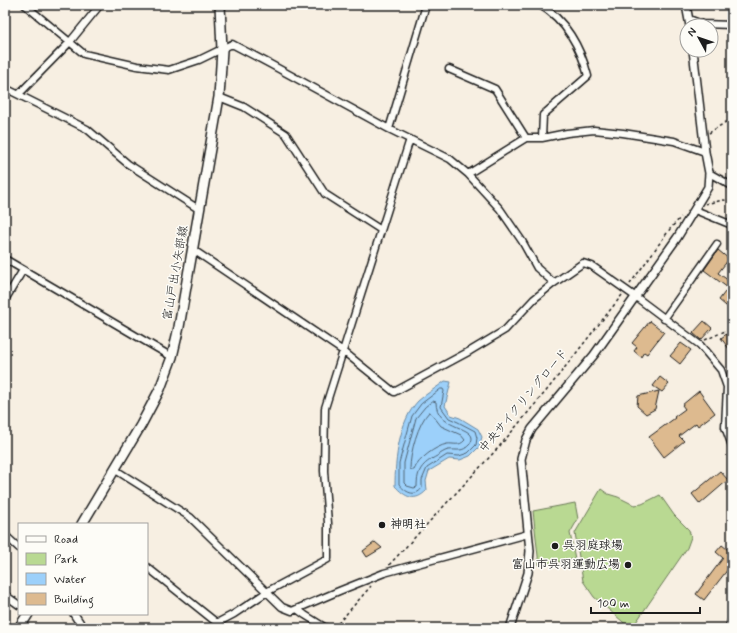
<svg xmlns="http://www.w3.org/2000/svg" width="737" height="633" font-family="Mynerve,'Klee One',sans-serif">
	<rect width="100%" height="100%" fill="#f7efe2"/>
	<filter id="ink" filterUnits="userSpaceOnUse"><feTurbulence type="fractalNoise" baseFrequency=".025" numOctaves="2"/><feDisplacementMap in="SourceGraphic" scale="8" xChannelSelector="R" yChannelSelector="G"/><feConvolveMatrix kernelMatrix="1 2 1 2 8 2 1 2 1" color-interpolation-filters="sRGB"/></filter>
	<g filter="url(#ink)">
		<!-- green -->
		<path fill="#b9d992" stroke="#6a7a57" d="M601 489 608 494 618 497 634 505 642 504 660 495 674 515 689 530 691 537 687 548 632 628H630L594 597 583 581 575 533Z
			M575 503 578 519 570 533 575 559 539 565 533 511Z"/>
		<!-- water -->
		<path fill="#9cd0fa" stroke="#6988a1" d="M445 381 451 382 445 406 451 415 460 418 478 429 482 437 479 447 470 456 460 460 449 459 429 471 426 481 427 490C415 503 405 497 395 486 395 459 399 421 418 401 426 394 436 388 445 381Z"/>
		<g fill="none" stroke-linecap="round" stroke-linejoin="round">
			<!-- shore -->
			<path stroke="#4f6475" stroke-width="1" d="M441 389H443L444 391 441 407 449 418 458 422 475 431 477 438 476 445 468 453 459 456 447 455 427 468 422 480V488C415 498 405 492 399 484V463L412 416 421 404Z
				M433 401 436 402C436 428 471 426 472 438 472 440 471 442 470 444 462 453 458 449 448 450 444 451 440 454 437 456 422 464 417 470 417 487L414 488 407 486 404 483V463L416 418 425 407Z
				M429 412 431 413 441 426 461 435 465 440C459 447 454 443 447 444 436 446 418 459 414 470H412L410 469C410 453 418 423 429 412Z"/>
		</g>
		<!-- building -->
		<path fill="#ddba8f" stroke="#1c1c1c" d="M718 250 729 259 718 273 732 283V311L719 300 728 288 704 270Z
			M650 321 664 332 647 354 644 352 641 357 634 351 637 347 632 343Z
			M704 321 712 328 701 340 693 333Z
			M728 333 732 339V353L721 338Z
			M681 343 691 350 680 364 670 356Z
			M660 377 669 384 662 392 653 386Z
			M659 391 655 409 646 414 637 406 638 396Z
			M699 391 715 413 698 426 696 423 679 436 684 441 664 457 649 437 675 418 674 417 685 409 682 405Z
			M720 471 728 480 700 504 692 494Z
			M375 542 382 548 367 557 363 551Z
			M722 545 732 553V564L704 600 696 594 723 558 716 552Z"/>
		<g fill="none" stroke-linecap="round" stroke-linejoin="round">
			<defs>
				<path id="minor" d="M25 5 84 54 137 66 169 70 199 60 232 44 270 64 389 129 450 159 468 174 500 209 522 241 537 268 554 283
					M540 5C565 19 581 48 588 76L543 115 542 138 567 133 594 130 623 133 674 141 705 152
					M689 19 702 24 732 25
					M449 69 495 89 526 138
					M5 88 87 129 128 164 200 210
					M19 94 69 43 100 5
					M219 97 244 107 286 134 325 194 381 230
					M389 129 426 5
					M709 173 732 186
					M468 174 526 138H542
					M695 210 732 225
					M192 249 343 351 394 392 470 351 505 330 534 299 554 283 583 263 592 266 636 297 700 345 721 370 727 387 725 427 732 446
					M5 259 172 357
					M5 300 23 270
					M664 319 717 244
					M114 469 190 517 282 607 292 611 339 591 384 573 528 534
					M5 535 19 548
					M147 567 217 623
					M5 595 19 605
					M297 609 305 615 326 628
					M212 628 217 623 234 614 270 590 328 559V523L324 471 325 408 410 139
					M729 628 732 618"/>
				<path id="tertiary" d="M686 5 690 26
					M74 614 83 628
					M510 628 528 573 530 551 521 459 526 440 532 429 594 355 677 238 708 187 709 173 705 152 693 50"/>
				<path id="primary" d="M82 524 141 425 160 389 172 357 179 327 219 97 222 50 220 5
					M19 628 28 614"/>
			</defs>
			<!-- minor casing -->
			<use href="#minor" stroke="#1c1c1c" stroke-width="9"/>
			<!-- tertiary casing -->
			<use href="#tertiary" stroke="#1c1c1c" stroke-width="10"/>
			<!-- primary casing -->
			<use href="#primary" stroke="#1c1c1c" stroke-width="12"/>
			<!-- path -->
			<path stroke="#1c1c1c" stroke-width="1.5" stroke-dasharray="3 3" stroke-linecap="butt" d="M709 133 732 118
				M705 204 723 200 732 201
				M630 284 670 229 681 217
				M705 340 732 328
				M389 565 498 448 547 390 622 295
				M334 628 371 586"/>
			<!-- minor -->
			<use href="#minor" stroke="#fdfcf7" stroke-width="6"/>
			<!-- tertiary -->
			<use href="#tertiary" stroke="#fdfcf7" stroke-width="7"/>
			<!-- primary -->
			<use href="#primary" stroke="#fdfcf7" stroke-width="9"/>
		</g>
	</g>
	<!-- markers -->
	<g fill="#1c1c1c" stroke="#fdfcf7" stroke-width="1.5">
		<circle cx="382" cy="525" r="4"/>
		<circle cx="555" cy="546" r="4"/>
		<circle cx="628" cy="565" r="4"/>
	</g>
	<g text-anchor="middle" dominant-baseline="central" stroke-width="3" stroke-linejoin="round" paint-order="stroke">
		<!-- street labels -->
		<g font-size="12" fill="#1c1c1c" stroke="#fdfcf7">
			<text transform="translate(176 273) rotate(-80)">富山戸出小矢部線</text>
			<text transform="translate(524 401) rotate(-50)">中央サイクリングロード</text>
		</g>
		<!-- poi labels -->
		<g font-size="12" font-weight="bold" fill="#1c1c1c" stroke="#fdfcf7" text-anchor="start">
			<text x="390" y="525">神明社</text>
			<text x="563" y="546">呉羽庭球場</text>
			<text x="620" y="565" text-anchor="end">富山市呉羽運動広場</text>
		</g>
	</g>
	<!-- margin -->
	<rect width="737" height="633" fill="none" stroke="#fdfcf7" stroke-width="20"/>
	<rect x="10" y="10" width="717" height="613" fill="none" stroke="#1c1c1c" stroke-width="1.5" filter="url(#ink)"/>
	<!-- legend -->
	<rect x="18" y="523" width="130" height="92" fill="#fdfcf7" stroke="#a3a29f"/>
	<rect x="26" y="536" width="20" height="6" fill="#fdfcf7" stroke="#a3a29f"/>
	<text x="54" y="543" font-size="12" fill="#1c1c1c">Road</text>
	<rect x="26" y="553" width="20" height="12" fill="#b9d992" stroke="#a3a29f"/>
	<text x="54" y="563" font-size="12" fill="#1c1c1c">Park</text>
	<rect x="26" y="573" width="20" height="12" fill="#9cd0fa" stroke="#a3a29f"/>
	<text x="54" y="583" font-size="12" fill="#1c1c1c">Water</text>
	<rect x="26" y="593" width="20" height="12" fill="#ddba8f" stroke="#a3a29f"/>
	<text x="54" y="603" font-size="12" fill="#1c1c1c">Building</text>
	<!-- north arrow -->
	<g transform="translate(699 38) rotate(310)"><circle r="19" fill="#fdfcf7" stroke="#a3a29f"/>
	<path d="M0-3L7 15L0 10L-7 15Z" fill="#1c1c1c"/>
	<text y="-6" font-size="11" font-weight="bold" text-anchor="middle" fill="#1c1c1c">N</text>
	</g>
	<!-- scale -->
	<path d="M591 607v6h109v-6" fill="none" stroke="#1c1c1c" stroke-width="2"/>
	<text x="597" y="607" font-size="12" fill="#1c1c1c" stroke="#fdfcf7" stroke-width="3" paint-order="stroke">100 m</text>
</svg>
